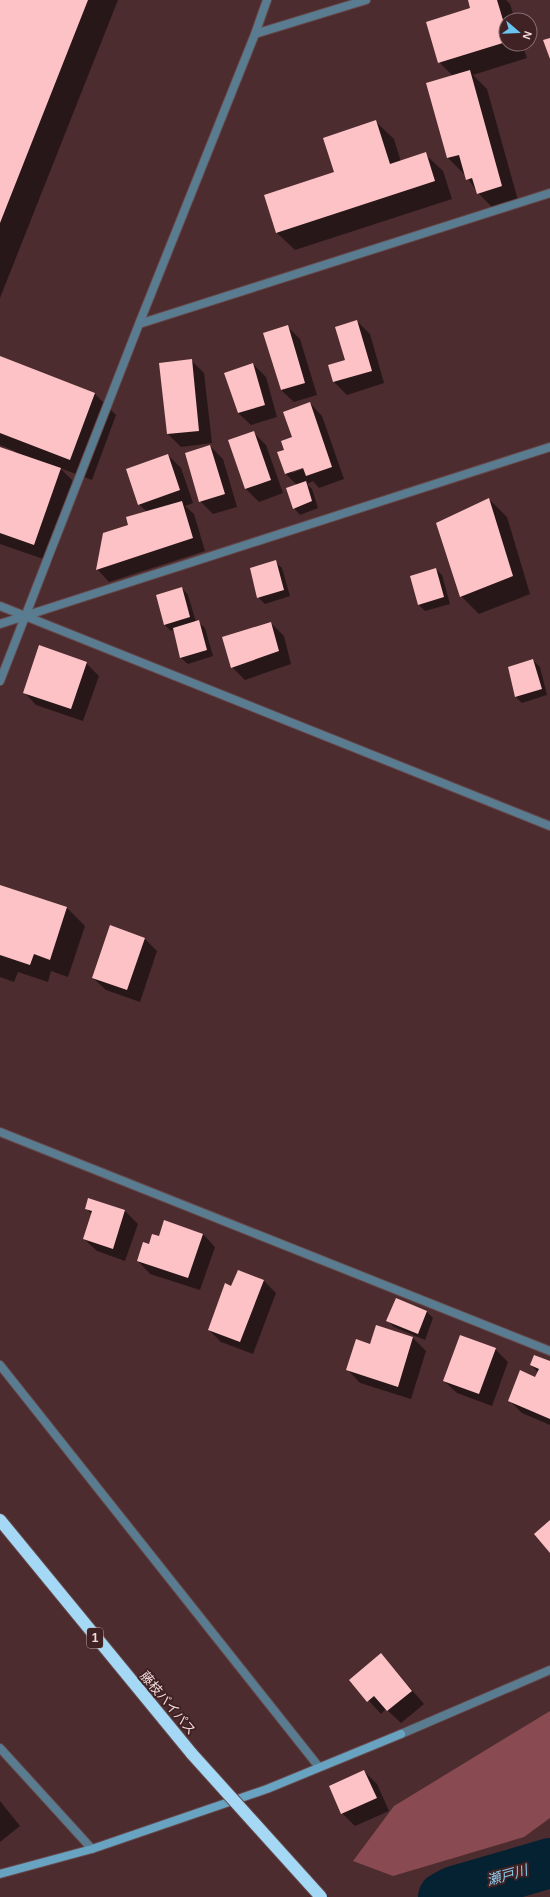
<svg xmlns="http://www.w3.org/2000/svg" width="550" height="1897" font-family="Arial,'Noto Sans JP',sans-serif">
	<rect width="100%" height="100%" fill="#4c2c2e"/>
	<!-- green -->
	<path fill="#894b51" d="M550 1711V1818L524 1837 393 1876 353 1861 394 1806Z"/>
	<!-- shadow -->
	<path fill="#0007" fill-rule="evenodd" d="M0 0H118L0 298Z
		M469 0H506L510 4 515 20H506V44H522L527 58 473 75 487 89 519 204 496 211 478 193 466 176 448 158 453 76 439 62 472 9Z
		M376 122 394 139 401 162 425 154 443 171 452 199 295 250 277 233 265 196 335 172Z
		M357 321 370 334 384 383 347 395 334 382 329 365 346 360Z
		M287 326 300 339 317 395 294 402 281 390Z
		M0 358 95 394 116 415 92 480 60 468 79 487 52 562 0 544V448L14 453 15 451 0 445Z
		M191 360 204 373 212 443 181 447 168 434 160 364Z
		M253 364 266 377 277 417 251 425 238 413Z
		M310 403 322 416 344 479 319 488 313 481 307 484 312 489 318 508 300 515 294 508 297 485 286 474 279 453 285 450 293 438ZM307 465 308 467 292 473V471Z
		M253 432 266 445 283 493 259 502 246 489 229 441Z
		M210 446 223 459 237 507 213 514 200 501Z
		M168 455 181 468 193 503 185 506 194 514 205 551 109 582 97 569 129 526 147 512 139 504Z
		M489 499 507 517 530 594 479 614 461 596Z
		M275 562 282 568 290 596 265 604 258 597Z
		M436 569 442 575 450 604 425 611 419 605 412 576Z
		M182 588 188 595 196 622H198L205 628 213 656 188 664 181 658 174 630 171 631 165 625Z
		M271 623 284 636 291 664 245 680 232 667Z
		M533 660 540 667 547 695 522 703 516 697 509 668Z
		M86 663 99 676 83 721 36 705 24 692Z
		M0 886 67 908 85 926 68 977 51 971 48 982 18 972 14 982 0 977Z
		M144 938 157 951 140 1002 106 990 93 978Z
		M89 1199 125 1211 138 1224 125 1261 97 1251 84 1239 92 1215 86 1208Z
		M203 1234 215 1247 200 1290 150 1274 138 1261 149 1245 160 1237Z
		M264 1281 276 1293 253 1354 221 1342 209 1330 232 1287Z
		M396 1299 427 1312 433 1318 425 1340 394 1327 387 1320Z
		M376 1326 413 1338 426 1351 411 1399 360 1383 348 1370 370 1345Z
		M495 1349 508 1362 492 1406 457 1393 444 1381Z
		M550 1363V1425L522 1413 509 1400 536 1378 538 1372 531 1365Z
		M381 1654 424 1704 401 1723 386 1709 381 1714 350 1680Z
		M364 1771 377 1784 389 1811 355 1826 342 1813Z
		M0 1801 20 1826 0 1842Z"/>
	<g fill="none" stroke-linecap="round" stroke-linejoin="round">
		<!-- river -->
		<path stroke="#042231" stroke-width="50" d="M443 1897 454 1891 550 1863"/>
	</g>
	<!-- building -->
	<path fill="#fcc2c6" d="M0 0H88L0 223Z
		M468 0H497L506 30V42L438 63 426 22 470 8Z
		M550 38V59L543 40Z
		M470 70 502 186 477 194 472 178 466 180 459 155 447 158 426 83Z
		M376 120 390 164 426 152 435 181 276 233 264 195 334 172 323 138Z
		M357 320 372 371 333 382 328 365 345 360 335 327Z
		M288 325 305 383 281 390 263 333Z
		M0 356 95 393 70 460 0 433Z
		M192 359 199 431 167 434 159 363Z
		M253 363 265 405 238 413 224 373Z
		M310 402 332 467 306 476 303 468 285 474 277 452 284 450 281 441 292 437 283 412Z
		M254 431 271 480 245 489 228 440Z
		M210 445 225 494 199 502 185 453Z
		M0 447 61 468 34 545 0 533Z
		M168 454 180 490 138 505 126 469Z
		M306 481 312 501 293 509 286 488Z
		M489 498 513 576 460 597 436 523Z
		M182 501 193 538 96 570 103 533 128 525 126 517Z
		M276 560 284 590 257 598 250 568Z
		M436 568 444 597 418 605 410 576Z
		M182 587 190 617 164 625 156 595Z
		M199 620 207 650 180 658 173 628Z
		M271 622 279 651 231 668 222 637Z
		M39 645 87 662 71 709 23 693Z
		M533 659 542 689 515 697 508 667Z
		M0 885 67 907 50 960 34 954 30 965 0 955Z
		M110 925 145 938 127 990 92 978Z
		M88 1198 125 1210 113 1249 83 1239 92 1211 85 1209Z
		M164 1220 203 1234 188 1278 137 1261 143 1242 149 1244 152 1234 159 1236Z
		M238 1270 264 1280 240 1342 208 1330 225 1283 231 1286Z
		M396 1298 427 1311 418 1334 386 1321Z
		M376 1325 413 1337 398 1387 346 1370 356 1339 370 1344Z
		M460 1335 496 1348 479 1394 443 1381Z
		M534 1355 550 1361V1419L508 1401 520 1370 535 1377 539 1369 530 1365Z
		M550 1520V1553L534 1534Z
		M381 1653 412 1691 387 1711 374 1696 367 1702 349 1680Z
		M364 1770 377 1798 341 1814 329 1786Z"/>
	<g fill="none" stroke-linecap="round" stroke-linejoin="round">
		<defs>
			<path id="street" d="M255 34 366 0
				M139 324 550 193
				M0 606 550 826
				M0 624 550 447
				M0 681 139 324 255 34 267 0
				M0 1132 550 1351
				M0 1365 319 1767
				M401 1734 550 1670
				M0 1748 92 1849"/>
			<path id="secondary" d="M0 1874 92 1849 267 1789 401 1734"/>
			<path id="highway" d="M0 1520 192 1754"/>
		</defs>
		<!-- street casing -->
		<use href="#street" stroke="#67484a" stroke-width="10"/>
		<!-- secondary casing -->
		<use href="#secondary" stroke="#67484a" stroke-width="10"/>
		<!-- highway casing -->
		<use href="#highway" stroke="#67484a" stroke-width="14"/>
		<!-- street -->
		<use href="#street" stroke="#597c90" stroke-width="8"/>
		<!-- secondary -->
		<use href="#secondary" stroke="#69a3c2" stroke-width="8"/>
		<!-- highway -->
		<use href="#highway" stroke="#a4d8f4" stroke-width="12"/>
		<defs>
			<path id="highway-bridge" d="M192 1754 321 1897"/>
		</defs>
		<!-- highway-bridge casing -->
		<use href="#highway-bridge" stroke="#67484a" stroke-width="14" stroke-linecap="butt"/>
		<!-- highway-bridge -->
		<use href="#highway-bridge" stroke="#a4d8f4" stroke-width="12"/>
	</g>
	<g text-anchor="middle" dominant-baseline="central" stroke-width="4" stroke-linejoin="round" paint-order="stroke">
		<!-- shield labels -->
		<rect fill="#402224" stroke="#bda4a6" stroke-width="1" x="87" y="1628" width="16" height="20" rx="3"/>
		<g font-size="12" font-weight="bold" fill="#f2dcdd">
			<text x="95" y="1638">1</text>
		</g>
		<!-- street labels -->
		<g font-size="13" fill="#f2dcdd" stroke="#402224">
			<text transform="translate(168 1703) rotate(50)">藤枝バイパス</text>
		</g>
		<!-- water labels -->
		<g font-size="14" font-style="italic" fill="#89ccf0" stroke="#402224">
			<text transform="translate(507 1875) rotate(-16)">瀬戸川</text>
		</g>
	</g>
	<!-- north arrow -->
	<g transform="translate(518 32) rotate(109)"><circle r="19" fill="#402224" stroke="#876c6e"/>
	<path d="M0-3L7 15L0 10L-7 15Z" fill="#6ac3f1"/>
	<text y="-6" font-size="11" font-weight="bold" text-anchor="middle" fill="#f2dcdd">N</text>
	</g>
</svg>
